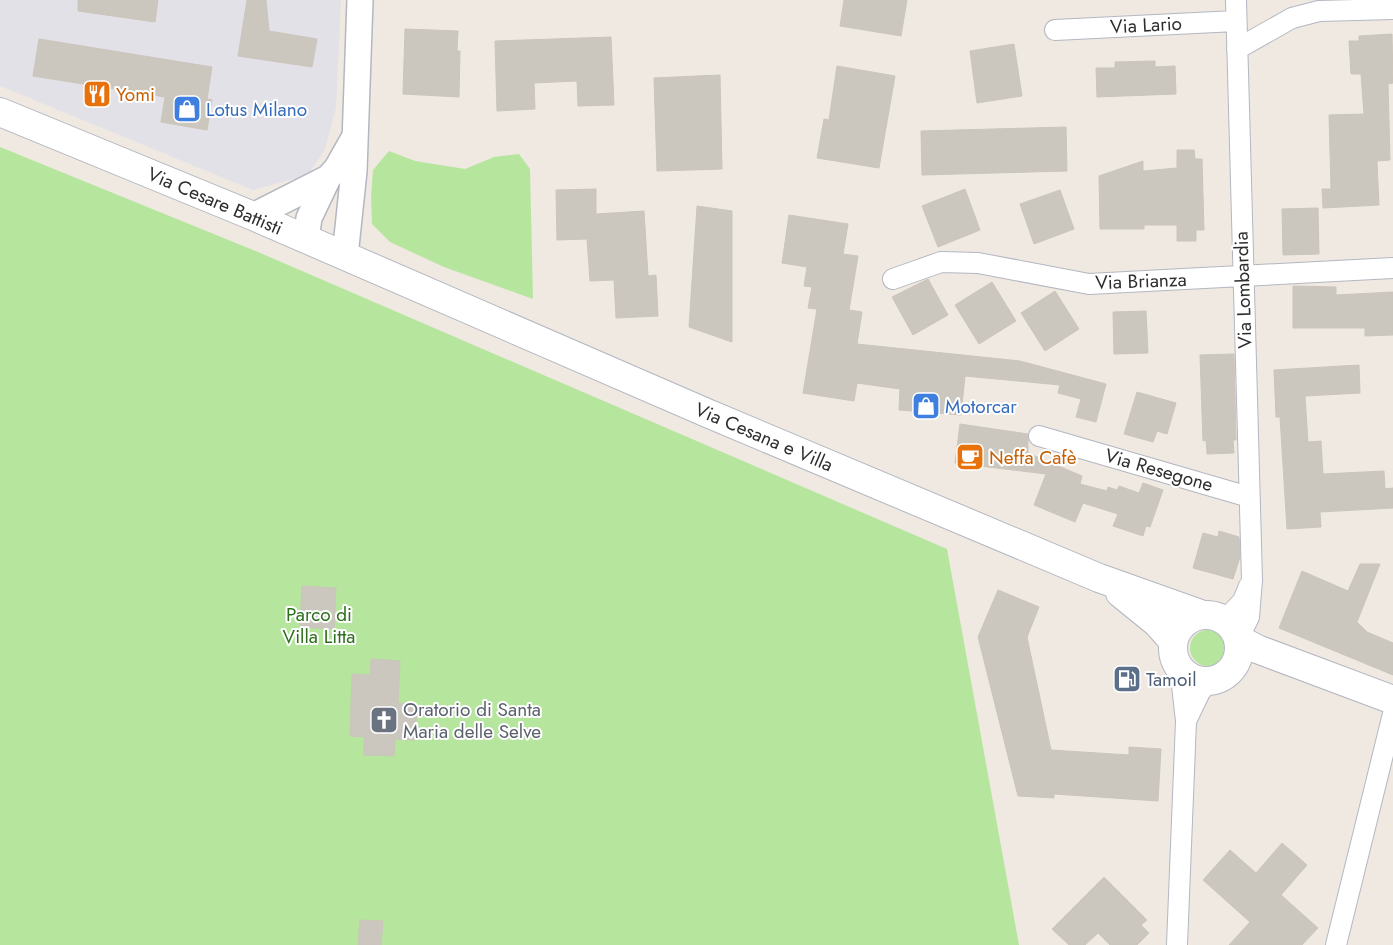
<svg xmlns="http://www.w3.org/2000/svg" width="1393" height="945" font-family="Jost,sans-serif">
	<rect width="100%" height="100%" fill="#efe9e1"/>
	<!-- industrial -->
	<path fill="#e3e1e8" d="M0 0H341L336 108 325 149 308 175 253 190 0 86Z"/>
	<!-- green -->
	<path fill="#b6e59e" d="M0 147 258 252 947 549 1019 945H0Z
		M389 151 415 161 465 169 494 157 519 154 530 169 533 299 444 267 390 242 372 224 371 197 373 170Z
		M1190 648a18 18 0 1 1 36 0a18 18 0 1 1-36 0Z"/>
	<!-- building -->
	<path fill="#cbc7bf" stroke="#cbc5ba" d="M78 0H158L155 22 78 11Z
		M247 0H266L269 31 317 39 312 67 238 56Z
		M844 0H907L901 36 840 26Z
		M405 29 458 31 457 51H460L459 97 403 94Z
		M1392 34 1393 83 1388 84 1390 160 1377 161 1379 205 1323 208 1322 189H1331L1329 115 1364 114 1361 74H1351L1349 41H1359V36Z
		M611 37 614 105 578 106 577 81 534 83 535 109 497 111 495 41Z
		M39 39 212 67 207 99 212 100 207 130 161 122 165 97 33 76Z
		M1014 44 1022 96 977 103 970 51Z
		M1155 61V67L1175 66 1176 94 1097 97 1096 68H1115V62Z
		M837 66 895 76 879 168 817 158 824 119 829 120Z
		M720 75 722 169 657 171 654 78Z
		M1066 127 1067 171 922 175 921 131Z
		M1177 150H1194L1195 159H1202L1204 230H1196V241H1177V225H1144V229H1100L1099 176 1143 161V171L1177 168Z
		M596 189V214L644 211 648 276 656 275 658 316 616 318 614 280 590 281 587 239 557 240 556 190Z
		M965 189 980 230 938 247 922 206Z
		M1060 190 1074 229 1034 244 1020 204Z
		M697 206 732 211V342L689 327Z
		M1318 208 1319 254 1283 255 1282 209Z
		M789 215 848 224 843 254 858 256 849 310 862 312 857 344 1020 361 1106 384 1096 422 1076 417 1081 399 1058 393 1060 385 965 376 961 415 899 410 900 389 857 383 854 401 803 393 817 309 808 308 812 287 804 286 807 267 782 263Z
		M928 279 948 315 913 335 892 297Z
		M992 282 1016 321 979 344 955 305Z
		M1293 286 1336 287V295L1393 292V335L1365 336V328H1293Z
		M1055 291 1079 329 1045 351 1021 313Z
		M1146 311 1148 353 1114 354 1113 312Z
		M1234 354 1236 440H1233L1234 453 1207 454 1206 440 1203 441 1200 355Z
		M1359 365 1360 393 1305 396 1308 442 1321 441 1323 474 1384 471 1385 489 1393 488V508L1320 512 1321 527 1287 529 1280 417H1276L1274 370Z
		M1137 392 1176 403 1167 434 1157 431 1153 442 1124 434Z
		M960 424 1028 434V453L1082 476 1080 484 1107 491 1108 487 1117 490 1119 486 1139 493 1143 483 1163 490 1150 527 1146 526 1143 536 1113 526 1118 514 1083 503 1075 522 1034 505 1046 474 955 463Z
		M1219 531 1239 537 1240 557 1233 579 1193 568 1203 533 1218 537Z
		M1360 564H1380L1357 622 1367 632 1393 643V675L1279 628 1302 571 1348 591Z
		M302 586 336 588 334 629 300 627Z
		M998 590 1039 607 1027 637 1051 750 1129 755V747L1161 749 1158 801 1054 794V798L1018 796 978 637Z
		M371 659 400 661 398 703 417 704 415 740 395 739 394 756 364 755V737L350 736 352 674 370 675Z
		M1282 843 1307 865 1281 895 1318 928 1302 945H1229L1250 922 1203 880 1230 850 1256 873Z
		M1104 877 1147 920 1141 925 1149 933 1137 945H1110L1098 933 1085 945H1069L1052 929Z
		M360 920 383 921 381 945H358Z"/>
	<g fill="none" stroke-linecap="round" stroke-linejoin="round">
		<defs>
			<path id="minor" d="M1236 0 1252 580 1249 617 1238 639
				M1055 30 1236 21
				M1237 49 1292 18 1319 11 1393 9
				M893 279 941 262 978 263 1089 284 1393 268
				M1039 436 1249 497
				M1225 620 1243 601 1249 586
				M1187 719 1200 692 1209 681
				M1177 945 1186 721 1180 668
				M1336 945 1393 714"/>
			<path id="tertiary" d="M253 216 328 178 337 168 354 138
				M306 239 309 218 328 178
				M345 256 354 171 360 0"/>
			<path id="secondary" d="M0 112 253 216 707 413 1099 578 1203 615
				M1120 593 1157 623 1173 641
				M1173 648a33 33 0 1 1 66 0a33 33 0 1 1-66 0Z
				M1238 639 1257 649 1393 700"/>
		</defs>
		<!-- minor casing -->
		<use href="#minor" stroke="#b4b7c1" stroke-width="22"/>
		<!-- tertiary casing -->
		<use href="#tertiary" stroke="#b4b7c1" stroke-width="28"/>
		<!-- secondary casing -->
		<use href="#secondary" stroke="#b4b7c1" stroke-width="30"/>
		<!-- minor -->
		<use href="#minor" stroke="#fff" stroke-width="20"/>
		<!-- tertiary -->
		<use href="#tertiary" stroke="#fff" stroke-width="25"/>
		<!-- secondary -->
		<use href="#secondary" stroke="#fff" stroke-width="28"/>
	</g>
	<!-- icons -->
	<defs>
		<symbol id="restaurant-square" viewBox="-11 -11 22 22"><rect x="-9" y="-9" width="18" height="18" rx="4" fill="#e8710a" stroke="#fff"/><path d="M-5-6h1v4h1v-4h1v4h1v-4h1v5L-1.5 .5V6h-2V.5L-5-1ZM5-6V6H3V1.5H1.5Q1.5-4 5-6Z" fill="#fff"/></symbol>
		<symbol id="shop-square" viewBox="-11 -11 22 22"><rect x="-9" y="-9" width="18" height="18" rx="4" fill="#3f7fe0" stroke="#fff"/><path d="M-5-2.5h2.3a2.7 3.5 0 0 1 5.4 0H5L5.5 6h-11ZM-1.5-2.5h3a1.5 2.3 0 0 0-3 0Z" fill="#fff"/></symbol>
		<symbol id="cafe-square" viewBox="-11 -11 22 22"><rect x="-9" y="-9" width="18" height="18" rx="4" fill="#e8710a" stroke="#fff"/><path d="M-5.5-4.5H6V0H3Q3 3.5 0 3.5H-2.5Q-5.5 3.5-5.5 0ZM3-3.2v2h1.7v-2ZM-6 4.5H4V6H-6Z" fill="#fff"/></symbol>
		<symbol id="fuel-square" viewBox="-11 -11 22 22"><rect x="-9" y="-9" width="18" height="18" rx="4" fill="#5c6f8a" stroke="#fff"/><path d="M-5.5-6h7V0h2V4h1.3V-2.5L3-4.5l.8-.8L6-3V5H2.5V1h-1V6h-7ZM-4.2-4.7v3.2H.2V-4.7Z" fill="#fff"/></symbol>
		<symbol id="church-square" viewBox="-11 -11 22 22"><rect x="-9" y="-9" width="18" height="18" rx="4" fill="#6b7280" stroke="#fff"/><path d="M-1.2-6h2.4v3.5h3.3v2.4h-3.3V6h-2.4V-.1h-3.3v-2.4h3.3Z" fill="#fff"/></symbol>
	</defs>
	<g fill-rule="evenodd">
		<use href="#restaurant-square" x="81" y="78" width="32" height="32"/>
		<use href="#shop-square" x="171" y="93" width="32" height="32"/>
		<use href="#shop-square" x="910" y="390" width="32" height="32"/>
		<use href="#cafe-square" x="954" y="441" width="32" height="32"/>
		<use href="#fuel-square" x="1111" y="663" width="32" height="32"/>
		<use href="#church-square" x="368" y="704" width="32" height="32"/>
	</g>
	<g text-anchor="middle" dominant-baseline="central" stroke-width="4" stroke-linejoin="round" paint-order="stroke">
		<!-- street labels -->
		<g font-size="19" fill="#2e2e2e" stroke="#fff">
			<text transform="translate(1146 25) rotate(-3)">Via Lario</text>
			<text transform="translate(215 201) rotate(23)">Via Cesare Battisti</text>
			<text transform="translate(1141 281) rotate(-2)">Via Brianza</text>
			<text transform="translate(1243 290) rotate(-92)">Via Lombardia</text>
			<text transform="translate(764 437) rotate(23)">Via Cesana e Villa</text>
			<text transform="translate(1159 470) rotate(16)">Via Resegone</text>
		</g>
		<!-- food labels -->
		<g font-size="19" fill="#c56008" stroke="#fff" text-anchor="start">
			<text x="116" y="94">Yomi</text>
			<text x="989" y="457">Neffa Cafè</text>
		</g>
		<!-- shop labels -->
		<g font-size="19" fill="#366cbe" stroke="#fff" text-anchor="start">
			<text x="206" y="109">Lotus Milano</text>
			<text x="945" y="406">Motorcar</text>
		</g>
		<!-- park labels -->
		<g font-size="19" fill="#2c6e1b" stroke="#fff">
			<text x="319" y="614">Parco di<tspan x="319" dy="22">Villa Litta</tspan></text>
		</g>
		<!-- service labels -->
		<g font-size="19" fill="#4e5e75" stroke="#fff" text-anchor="start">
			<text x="1146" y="679">Tamoil</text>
		</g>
		<!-- worship labels -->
		<g font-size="19" fill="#5b616d" stroke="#fff" text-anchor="start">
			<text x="403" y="709">Oratorio di Santa<tspan x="403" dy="22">Maria delle Selve</tspan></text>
		</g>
	</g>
</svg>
